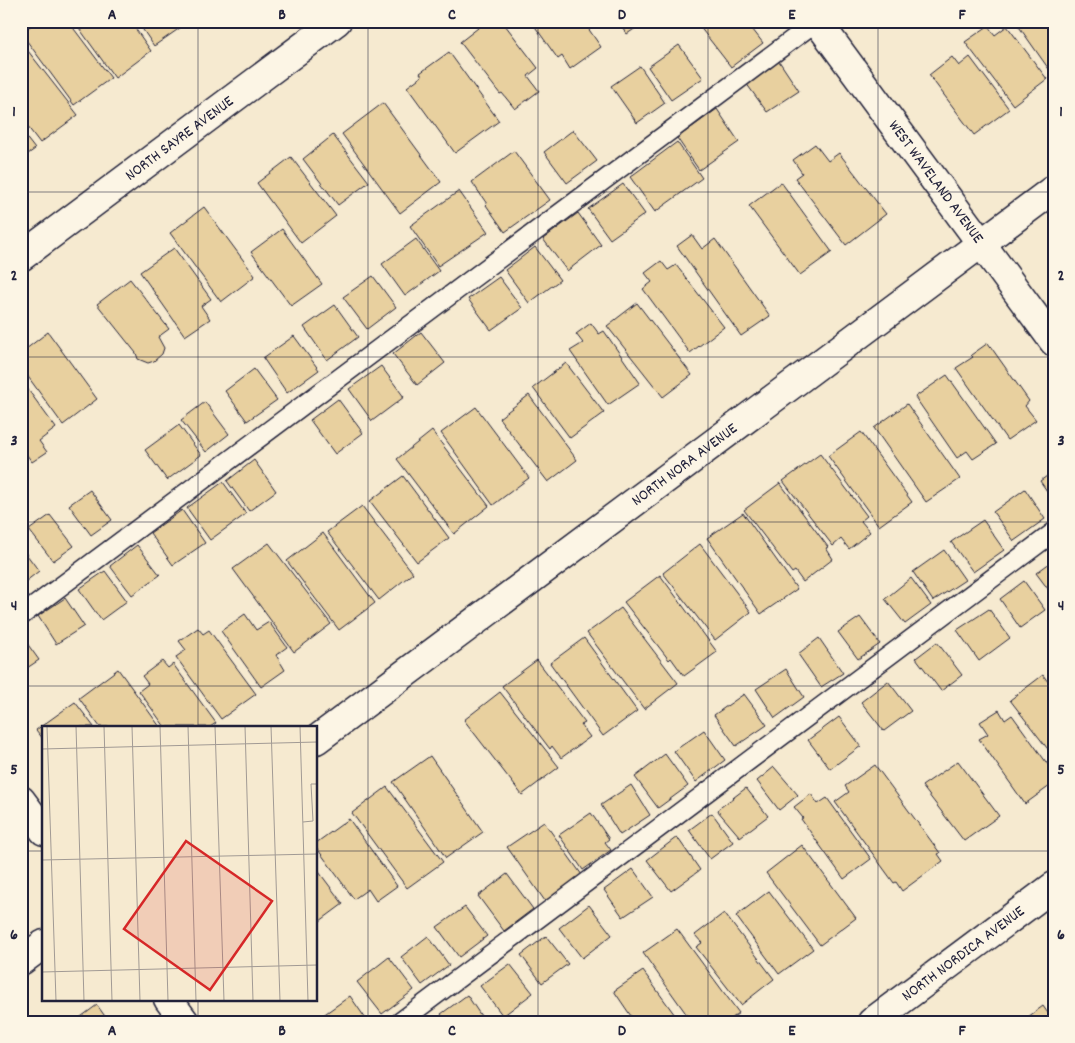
<svg xmlns="http://www.w3.org/2000/svg" width="1075" height="1043" font-family="Dekko,sans-serif">
	<rect width="100%" height="100%" fill="#f6ead0"/>
	<filter id="ink" filterUnits="userSpaceOnUse"><feTurbulence type="fractalNoise" baseFrequency=".02" numOctaves="2"/><feDisplacementMap in="SourceGraphic" scale="10" xChannelSelector="R" yChannelSelector="G"/><feConvolveMatrix kernelMatrix="1 2 1 2 8 2 1 2 1" color-interpolation-filters="sRGB"/></filter>
	<g filter="url(#ink)">
		<!-- building -->
		<path fill="#e8d09f" stroke="#22223b" d="M37 21H68L111 78 74 105 21 33Z
			M74 21H130L151 51 115 78Z
			M137 21H190L154 46Z
			M487 21H502L538 68 528 76 539 91 515 109 502 93 500 94 460 42Z
			M531 21H583L601 47 570 69 562 56 558 59Z
			M618 21H646L627 34Z
			M746 21 763 43 731 67 696 22Z
			M1015 21H1054V74L1053 75Z
			M988 26 995 35 1007 26 1047 79 1013 105 965 42Z
			M21 42 78 115 40 143 21 118Z
			M679 45 703 78 671 100 648 67Z
			M449 52 499 121 455 153 407 87 422 76 420 73Z
			M952 57 959 66 970 57 1009 109 974 135 929 75Z
			M779 61 799 91 767 112 746 83Z
			M640 66 665 103 637 123 611 86Z
			M383 103 441 182 400 213 342 134Z
			M717 109 739 142 699 170 677 138Z
			M573 130 597 161 567 183 544 152Z
			M21 131 35 149 21 159Z
			M333 135 369 182 338 205 303 159Z
			M677 142 702 178 655 212 630 177Z
			M815 144 828 161 839 153 886 214 846 245 795 178 802 173 793 160Z
			M514 151 550 200 505 232 486 205 487 204 472 182Z
			M291 157 336 216 301 243 257 183Z
			M781 182 832 252 800 275 749 206Z
			M623 184 645 214 610 239 588 209Z
			M459 191 488 232 438 266 410 226Z
			M204 207 255 276 221 302 170 233Z
			M578 213 601 245 567 271 543 239Z
			M282 229 322 284 291 306 251 252Z
			M692 235 702 249 715 239 770 316 741 336 677 246Z
			M416 239 439 271 405 296 382 264Z
			M535 247 560 280 529 303 505 270Z
			M174 248 211 299 201 306 210 319 185 336 140 272Z
			M661 261 668 270 676 265 724 327 690 353 643 289 652 282 645 273Z
			M373 276 396 307 367 329 343 297Z
			M499 277 522 308 491 330 468 299Z
			M130 279 169 329 158 337 164 348 162 354 154 361 148 363 138 359 136 353 97 304Z
			M637 303 692 375 663 397 607 326Z
			M335 305 358 337 327 360 304 327Z
			M591 323 599 334 604 331 640 383 608 405 570 351 583 343 576 334Z
			M48 332 97 399 63 425 21 367V353Z
			M421 332 445 363 417 385 393 354Z
			M294 336 319 370 287 393 263 358Z
			M988 343 1029 401 1025 406 1036 420 1007 440 956 368 973 357 971 355Z
			M566 363 604 413 570 438 533 388Z
			M381 366 404 397 372 421 349 389Z
			M254 369 277 400 247 421 225 391Z
			M947 375 996 444 973 459 967 451 957 458 915 397Z
			M21 380 56 428 39 441 47 452 32 462 21 447Z
			M529 395 577 460 548 482 499 418Z
			M338 399 363 433 335 454 310 420Z
			M205 402 229 434 206 452 181 420Z
			M907 404 960 479 926 502 874 428Z
			M476 407 529 478 493 505 441 433Z
			M179 425 201 455 167 480 145 450Z
			M432 431 489 506 454 534 397 459Z
			M861 432 912 502 879 526 828 456Z
			M820 454 867 516 861 521 870 532 849 549 841 539 833 546 783 481Z
			M254 460 276 491 249 511 227 481Z
			M1054 471V501L1040 481Z
			M403 476 449 538 417 562 370 501Z
			M223 482 246 514 210 540 187 508Z
			M780 483 828 547 826 548 833 559 803 582 795 571 792 573 744 510Z
			M1025 489 1045 519 1014 541 993 512Z
			M90 490 112 520 91 535 69 505Z
			M362 506 413 573 379 600 327 532Z
			M182 510 205 543 173 565 150 533Z
			M743 513 797 589 761 614 707 538Z
			M50 515 74 546 53 561 29 530Z
			M983 520 1004 550 973 572 951 542Z
			M323 533 375 603 339 630 287 561Z
			M269 543 331 624 294 652 233 569Z
			M700 544 751 612 715 640 663 573Z
			M137 545 160 575 132 595 110 566Z
			M21 547 39 571 21 585Z
			M944 550 965 580 933 601 913 572Z
			M1054 560V597L1036 573Z
			M105 571 127 601 101 620 79 589Z
			M660 575 717 652 684 676 671 658 669 660 624 602Z
			M911 578 931 605 905 624 885 599Z
			M1024 581 1045 610 1020 628 1000 599Z
			M65 598 84 626 56 644 38 616Z
			M621 608 678 683 644 709 587 633Z
			M989 609 1010 638 979 661 957 630Z
			M245 614 256 630 269 622 287 647 276 655 285 670 261 687 221 631Z
			M860 617 880 644 858 659 838 632Z
			M198 628 203 634 209 630 256 694 221 719 176 657 186 650 179 641Z
			M21 635 39 660 21 672Z
			M584 638 637 711 603 736 550 663Z
			M819 638 843 673 821 687 798 654Z
			M937 642 962 675 941 691 916 658Z
			M537 660 585 723 581 725 590 737 561 758 552 746 550 749 502 686Z
			M162 661 168 668 173 664 216 723 210 727H165L139 691 148 684 142 676Z
			M118 669 160 727H100L79 698Z
			M786 669 804 697 775 718 756 689Z
			M1043 675 1054 690V757L1010 700Z
			M888 681 911 711 884 731 861 702Z
			M500 692 559 767 522 795 464 720Z
			M744 694 767 725 736 746 714 715Z
			M75 702 94 727H44V740L36 730Z
			M999 710 1005 720 1012 715 1054 773V783L1025 804 979 739 988 734 980 722Z
			M839 717 861 746 830 769 808 740Z
			M704 730 725 760 696 782 674 751Z
			M665 754 688 786 658 808 635 777Z
			M430 756 483 832 446 858 393 782Z
			M958 761 999 816 964 841 922 786Z
			M875 765 940 853 938 854 943 861 902 891 896 882 894 883 835 802 849 792 845 786Z
			M774 767 798 795 779 810 757 781Z
			M631 785 650 815 620 835 601 805Z
			M387 787 443 862 407 888 352 813Z
			M746 788 768 816 740 837 717 810Z
			M811 794 818 804 827 798 871 859 844 879 801 819 803 818 794 807Z
			M591 813 609 839 605 842 611 850 583 870 559 835Z
			M712 813 733 842 710 859 689 830Z
			M349 819 397 886 376 901 368 889 354 899 316 847V843Z
			M544 822 582 875 545 901 507 847Z
			M677 837 700 870 671 891 647 860Z
			M802 845 856 918 820 945 766 873Z
			M316 868 343 904 316 924Z
			M633 869 653 897 623 917 604 890Z
			M507 874 533 909 504 931 478 896Z
			M769 891 813 949 779 974 736 916Z
			M589 905 612 935 582 958 559 928Z
			M465 907 487 936 459 957 437 927Z
			M724 913 774 979 741 1005 696 947 702 943 695 935Z
			M677 929 739 1013 727 1022H692L643 953Z
			M428 936 449 965 422 985 401 957Z
			M546 936 568 964 542 983 521 955Z
			M389 957 414 990 382 1014 357 982Z
			M510 964 533 993 503 1016 480 986Z
			M643 971 680 1022H635L614 991Z
			M467 995 485 1022H446L441 1014Z
			M350 996 368 1022H322L319 1018Z
			M97 1005 109 1022H74Z
			M1043 1006 1054 1022H1021Z"/>
		<g fill="none" stroke-linecap="round" stroke-linejoin="round">
			<defs>
				<path id="service" d="M21 616 817 21
					M400 1022 1054 532"/>
				<g id="minor">
					<path id="s1" d="M817 21 1054 342"/>
					<path id="s2" d="M21 257 337 21"/>
					<path id="s3" d="M316 740 1054 189"/>
					<path d="M21 800 44 831"/>
					<path d="M21 961 44 944"/>
					<path d="M168 999 185 1022"/>
					<path id="s4" d="M872 1022 1054 886"/>
				</g>
			</defs>
			<!-- service casing -->
			<use href="#service" stroke="#22223b" stroke-width="21"/>
			<!-- minor casing -->
			<use href="#minor" stroke="#22223b" stroke-width="31"/>
			<!-- service -->
			<use href="#service" stroke="#fcf5e5" stroke-width="18"/>
			<!-- minor -->
			<use href="#minor" stroke="#fcf5e5" stroke-width="28"/>
		</g>
	</g>
	<!-- grid -->
	<path fill="none" stroke="#22223b" stroke-width="1" stroke-opacity="0.55" d="M198 21V727M368 21V1022M538 21V1022M708 21V1022M878 21V1022M21 192H1054M21 357H1054M21 522H1054M21 686H1054M21 851H44M316 851H1054M198 999V1022"/>
	<g text-anchor="middle" dominant-baseline="central" stroke-width="5" stroke-linejoin="round" paint-order="stroke">
		<!-- street labels -->
		<g font-size="16" fill="#22223b" stroke="#fcf5e5">
			<text stroke="none"><textPath href="#s2" startOffset="198">NORTH SAYRE AVENUE</textPath></text>
			<text stroke="none"><textPath href="#s1" startOffset="200">WEST WAVELAND AVENUE</textPath></text>
			<text stroke="none"><textPath href="#s3" startOffset="460">NORTH NORA AVENUE</textPath></text>
			<text stroke="none"><textPath href="#s4" startOffset="114">NORTH NORDICA AVENUE</textPath></text>
		</g>
	</g>
	<!-- overview -->
	<g transform="translate(42 726)">
		<rect width="275" height="275" fill="#f6ead0"/>
		<path fill="none" stroke="#a19a94" stroke-width="1" d="M5 0 14 275M34 0 42 275M62 0 70 275M90 0 98 275M118 0 126 275M146 0 154 275M173 0 182 275M203 0 211 275M229 0 238 275M258 0 266 275M0 23 275 16M261 96 271 95 269 58H275M0 134 275 128M0 246 275 239"/>
		<path fill="#d62828" fill-opacity="0.15" stroke="#d62828" stroke-width="2.5" d="M144 115 230 175 168 264 82 203Z"/>
		<rect width="275" height="275" fill="none" stroke="#22223b" stroke-width="2.5"/>
	</g>
	<!-- margin -->
	<rect width="1075" height="1043" fill="none" stroke="#fcf5e5" stroke-width="55"/>
	<rect x="28" y="28" width="1020" height="988" fill="none" stroke="#22223b" stroke-width="2"/>
	<g font-size="16" text-anchor="middle" font-weight="bold" fill="#22223b">
		<text x="112" y="19">A</text>
		<text x="282" y="19">B</text>
		<text x="452" y="19">C</text>
		<text x="622" y="19">D</text>
		<text x="792" y="19">E</text>
		<text x="962" y="19">F</text>
		<text x="14" y="116">1</text>
		<text x="1061" y="116">1</text>
		<text x="14" y="280">2</text>
		<text x="1061" y="280">2</text>
		<text x="14" y="445">3</text>
		<text x="1061" y="445">3</text>
		<text x="14" y="610">4</text>
		<text x="1061" y="610">4</text>
		<text x="14" y="774">5</text>
		<text x="1061" y="774">5</text>
		<text x="14" y="939">6</text>
		<text x="1061" y="939">6</text>
		<text x="112" y="1035">A</text>
		<text x="282" y="1035">B</text>
		<text x="452" y="1035">C</text>
		<text x="622" y="1035">D</text>
		<text x="792" y="1035">E</text>
		<text x="962" y="1035">F</text>
	</g>
</svg>
